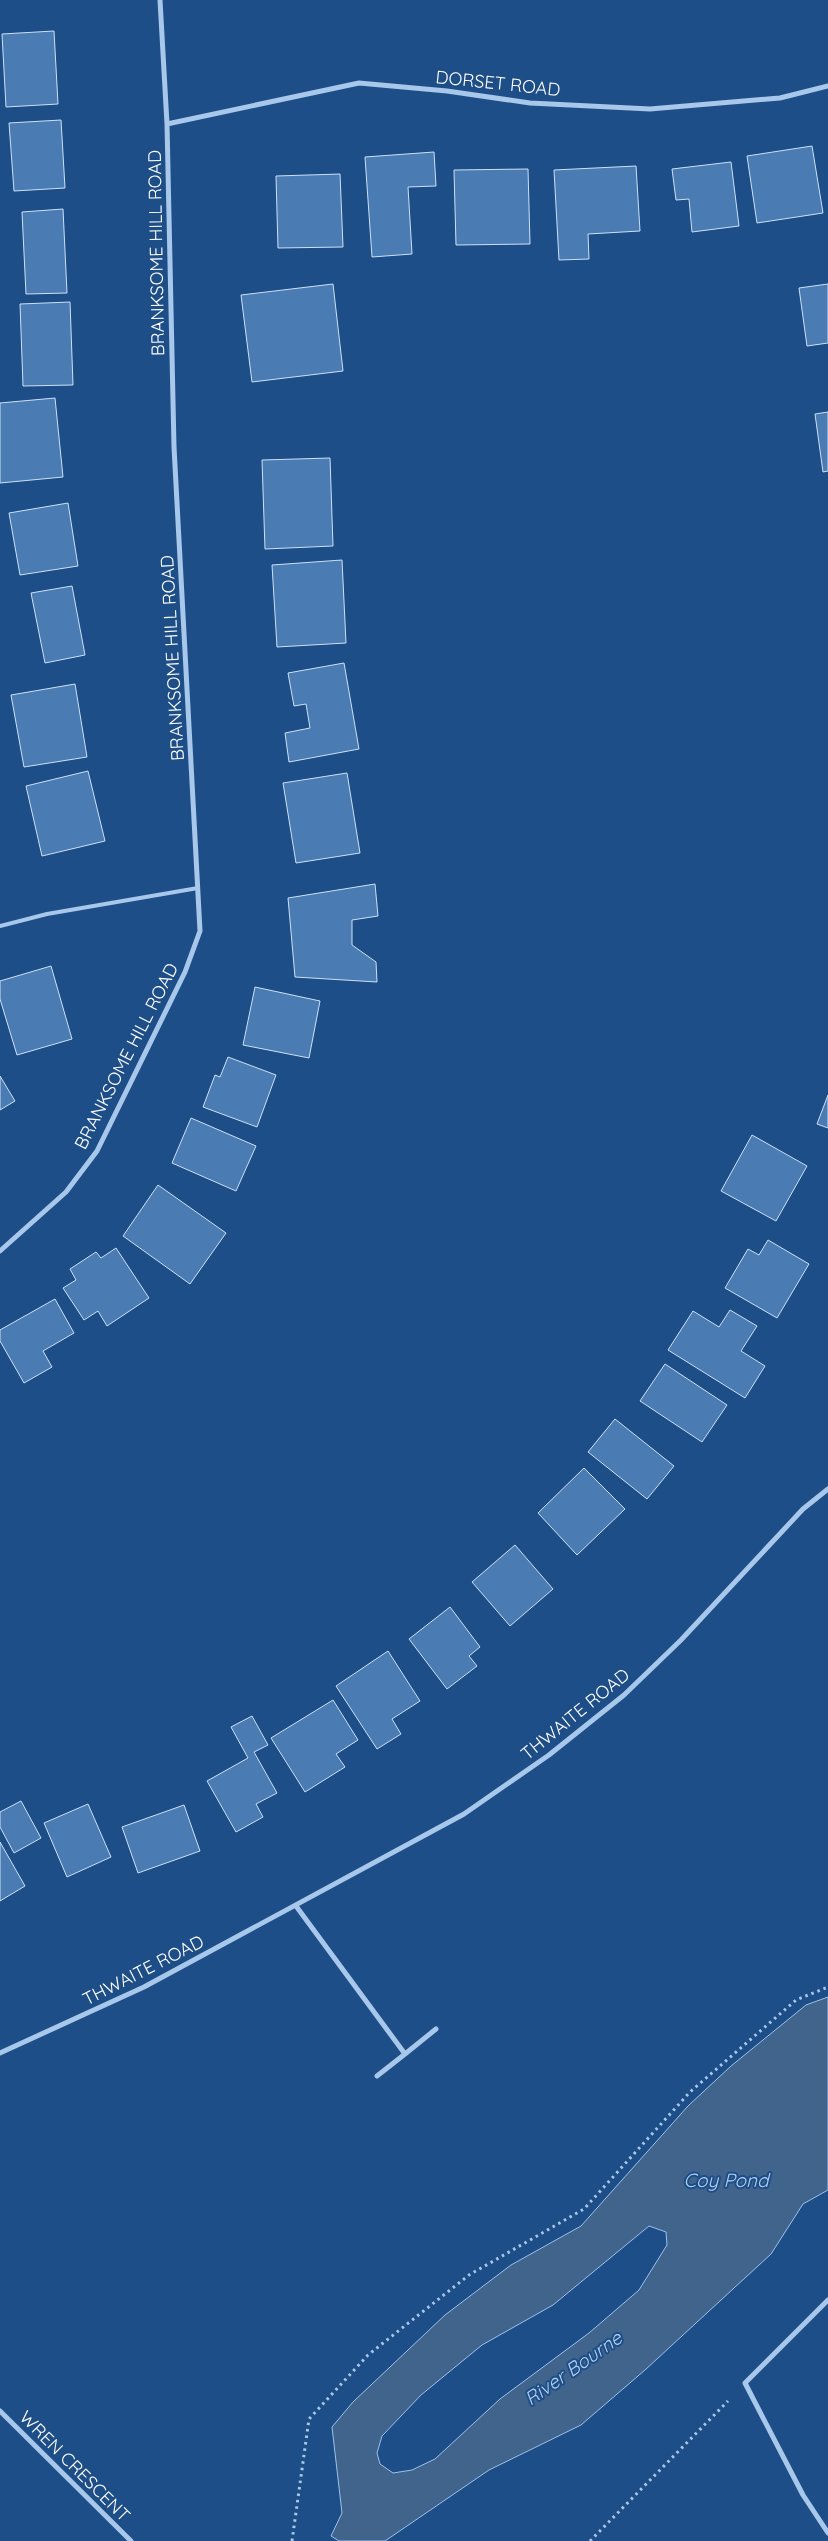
<svg xmlns="http://www.w3.org/2000/svg" width="828" height="2541" font-family="Quicksand,sans-serif">
	<rect width="100%" height="100%" fill="#1e4e87"/>
	<!-- water -->
	<path fill="#41648d" stroke="#9bc2ec" fill-rule="evenodd" d="M828 1997V2190L803 2204 771 2254 645 2370 581 2425 489 2470 385 2541H339L331 2536 342 2513 332 2427 353 2402 445 2315 511 2265 581 2226 688 2106 731 2066 806 2005ZM649 2226 666 2232 667 2245 639 2290 589 2333 500 2399 435 2459 412 2470 393 2473 380 2464 377 2453 382 2436 421 2395 482 2345 553 2305Z"/>
	<!-- building -->
	<path fill="#4a7bb2" stroke="#cce1f8" d="M54 31 58 104 6 107 2 34Z
		M61 120 65 188 14 191 9 123Z
		M812 146 823 213 757 223 747 156Z
		M434 152 436 186 408 187 412 254 372 257 365 157Z
		M731 162 739 226 692 232 689 199 676 200 672 169Z
		M636 166 640 231 588 234 589 259 559 260 554 170Z
		M528 169 530 244 456 245 454 170Z
		M340 174 343 247 278 248 276 176Z
		M63 209 67 293 26 294 22 212Z
		M333 284 343 371 252 382 241 295Z
		M828 284V343L807 346 799 288Z
		M70 302 73 385 23 386 20 304Z
		M55 398 63 477 0 483V403Z
		M828 412V471L823 472 815 414Z
		M330 458 333 546 265 549 262 460Z
		M68 503 78 566 20 575 9 513Z
		M342 560 346 643 277 647 272 565Z
		M72 586 85 655 45 663 31 593Z
		M344 663 359 749 289 762 285 733 310 728 306 704 294 706 288 673Z
		M75 684 87 757 24 767 11 695Z
		M88 771 105 841 42 856 26 786Z
		M347 773 360 853 296 863 283 783Z
		M375 884 378 916 352 920V945L376 962 377 982 295 977 288 898Z
		M51 966 72 1039 17 1055 0 999V981Z
		M255 987 320 1001 309 1058 243 1045Z
		M228 1057 276 1075 257 1127 203 1107 215 1075 220 1077Z
		M0 1076 15 1101 0 1110Z
		M828 1095V1128L817 1124Z
		M191 1118 256 1146 236 1191 172 1163Z
		M752 1135 807 1166 776 1221 721 1191Z
		M158 1185 226 1233 190 1284 123 1236Z
		M768 1240 809 1264 777 1318 725 1288 748 1249 759 1255Z
		M116 1248 149 1298 107 1326 98 1311 84 1320 63 1288 76 1280 70 1269 96 1252 101 1258Z
		M55 1299 74 1333 43 1351 52 1367 24 1383 0 1341V1330Z
		M730 1310 757 1326 741 1351 765 1366 745 1398 668 1350 693 1311 719 1327Z
		M665 1364 727 1405 702 1442 640 1401Z
		M615 1419 674 1466 647 1499 588 1452Z
		M584 1468 625 1509 577 1555 538 1513Z
		M515 1545 553 1589 510 1626 472 1582Z
		M450 1607 480 1647 469 1656 477 1666 447 1689 409 1639Z
		M388 1651 420 1701 392 1719 401 1734 377 1749 336 1686Z
		M333 1700 358 1740 336 1754 345 1767 305 1792 271 1738Z
		M252 1716 268 1745 254 1752 277 1793 256 1804 263 1817 236 1832 207 1781 248 1758 231 1727Z
		M21 1801 41 1838 14 1853 0 1827V1812Z
		M88 1804 111 1857 67 1877 44 1823Z
		M184 1805 200 1851 138 1873 122 1827Z
		M0 1842 25 1886 0 1901Z"/>
	<g fill="none" stroke-linecap="round" stroke-linejoin="round">
		<!-- path -->
		<path stroke="#a7c7eb" stroke-width="3" stroke-dasharray="2.5 4" stroke-linecap="butt" d="M292 2541 309 2419 368 2355 469 2275 584 2209 690 2092 796 2000 828 1987
			M590 2541 728 2401"/>
		<!-- lane -->
		<path stroke="#a7c7eb" stroke-width="4" d="M0 926 47 914 198 888"/>
		<!-- street -->
		<path stroke="#a7c7eb" stroke-width="5" d="M167 124 359 83 447 91 530 103 650 109 780 98 828 86
			M0 1251 66 1192 97 1151 185 972 200 931 174 447 167 124 160 0
			M296 1906 405 2054 377 2076
			M0 2053 144 1987 464 1814 549 1755 624 1695 681 1640 803 1509 828 1489
			M405 2054 436 2029
			M828 2300 745 2383 803 2495 828 2533
			M0 2411 131 2541"/>
	</g>
	<g text-anchor="middle" dominant-baseline="central" stroke-width="4" stroke-linejoin="round" paint-order="stroke">
		<!-- street labels -->
		<g font-size="18" fill="#fff" stroke="#1e4e87">
			<text transform="translate(498 83) rotate(6)">DORSET ROAD</text>
			<text transform="translate(156 253) rotate(-91)">BRANKSOME HILL ROAD</text>
			<text transform="translate(172 658) rotate(-93)">BRANKSOME HILL ROAD</text>
			<text transform="translate(126 1056) rotate(-63)">BRANKSOME HILL ROAD</text>
			<text transform="translate(575 1714) rotate(-39)">THWAITE ROAD</text>
			<text transform="translate(143 1970) rotate(-27)">THWAITE ROAD</text>
			<text transform="translate(75 2466) rotate(45)">WREN CRESCENT</text>
		</g>
		<!-- water labels -->
		<g font-size="19" font-style="italic" fill="#b3d1f2" stroke="#1e4e87">
			<text x="726" y="2180">Coy Pond</text>
			<text transform="translate(573 2368) rotate(-35)">River Bourne</text>
		</g>
	</g>
</svg>
